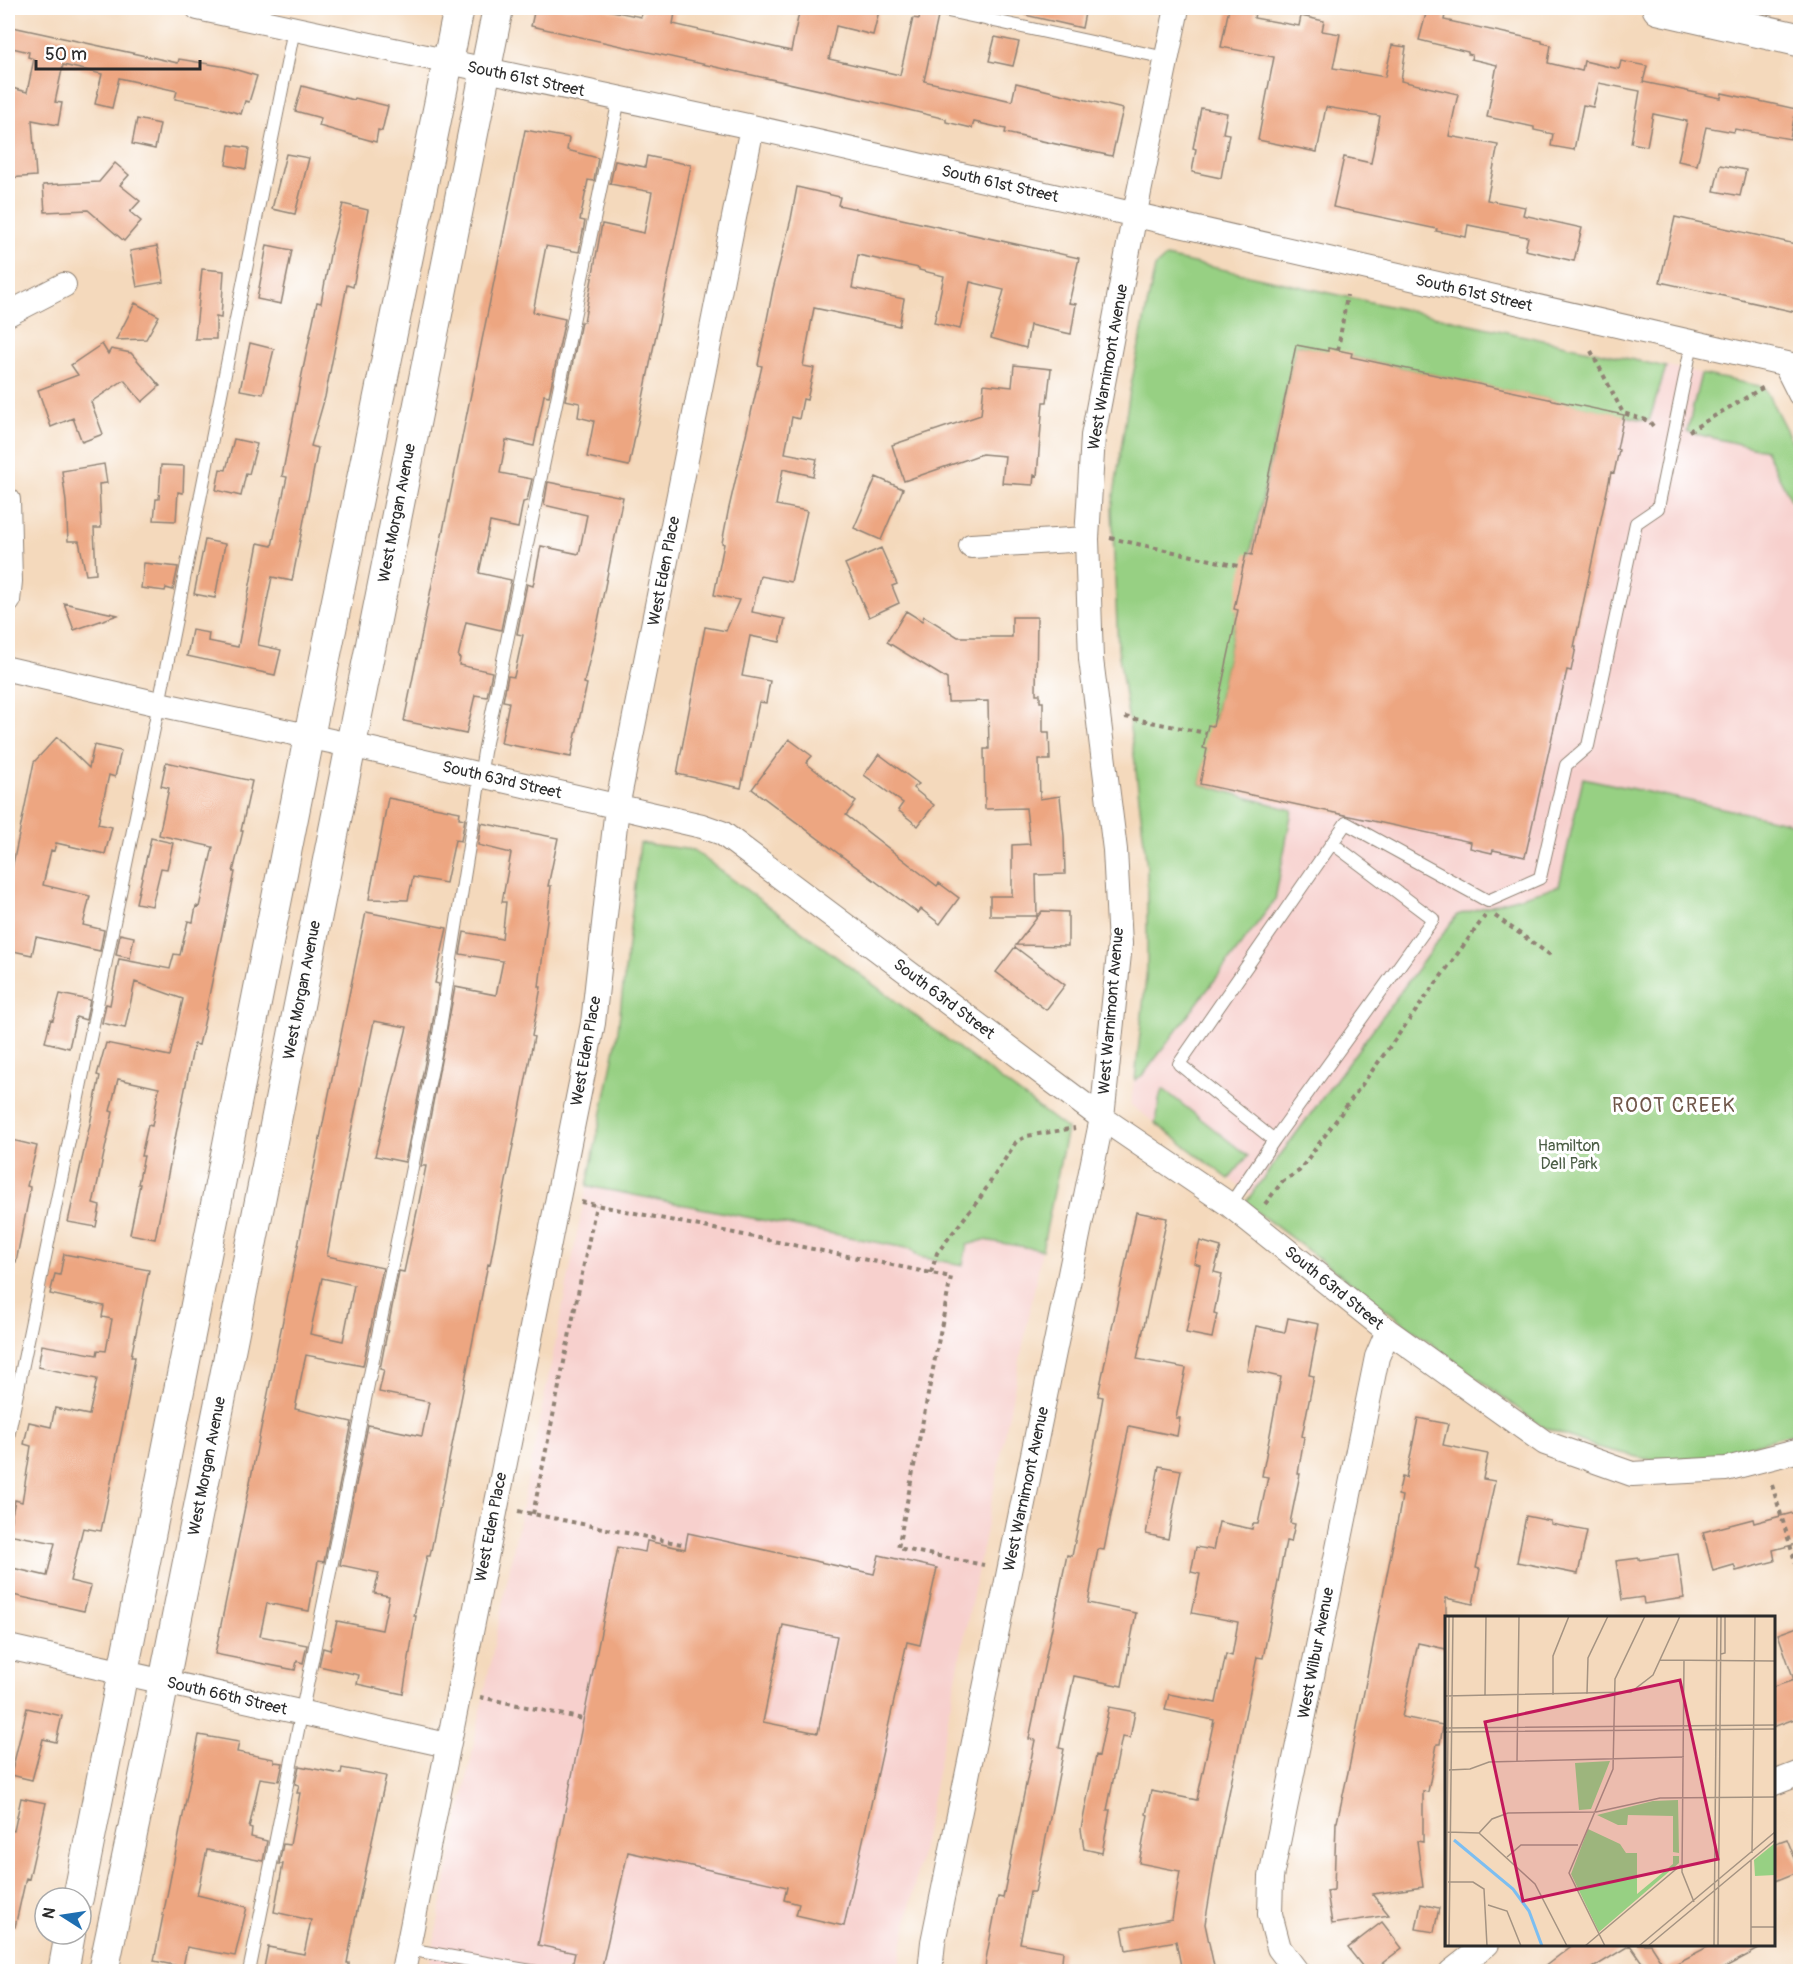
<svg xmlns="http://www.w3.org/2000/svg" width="1808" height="1979" font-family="Pangolin,sans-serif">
	<rect width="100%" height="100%" fill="#fff"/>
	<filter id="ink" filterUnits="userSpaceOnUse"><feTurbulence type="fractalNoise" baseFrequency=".0167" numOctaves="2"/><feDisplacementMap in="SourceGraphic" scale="12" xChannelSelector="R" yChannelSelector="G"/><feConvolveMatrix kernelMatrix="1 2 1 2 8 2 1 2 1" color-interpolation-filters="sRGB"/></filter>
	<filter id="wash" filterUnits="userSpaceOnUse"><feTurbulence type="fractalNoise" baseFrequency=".008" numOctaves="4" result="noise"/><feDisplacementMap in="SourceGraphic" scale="24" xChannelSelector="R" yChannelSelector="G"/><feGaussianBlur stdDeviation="1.35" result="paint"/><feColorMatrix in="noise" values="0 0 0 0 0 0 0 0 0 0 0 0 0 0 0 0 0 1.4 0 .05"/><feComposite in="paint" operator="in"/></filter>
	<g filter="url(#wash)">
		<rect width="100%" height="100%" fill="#f4d9bc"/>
		<!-- built -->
		<path fill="#f7d0cd" d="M1166 257 1764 387 1800 457V825L1583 778 1559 886 1457 916 1251 1195 1131 1105 1147 968V869L1135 762 1118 649 1112 508 1130 390 1155 267Z
			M587 1186 911 1249 919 1257 963 1265 967 1245 984 1240 1042 1250 901 1952 899 1971 428 1972Z"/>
		<!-- green -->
		<path fill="#97d083" stroke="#617e57" stroke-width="1.5" d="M1166 257 1666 367 1649 421 1296 345 1200 784 1292 810 1275 900 1144 1074 1135 1080 1147 968V869L1135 762 1118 649 1112 508 1130 390 1155 267Z
			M1701 374 1764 387 1800 457V517L1765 450 1687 432Z
			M1583 778 1800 825V1432L1700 1459H1646L1596 1447 1541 1426 1245 1203 1457 915 1559 886Z
			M640 843 693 850 1067 1129 1042 1250 984 1240 967 1245 963 1265 919 1257 911 1249 587 1186 617 1038Z
			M1163 1089 1248 1156 1229 1179 1155 1123C1160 1113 1156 1099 1163 1089Z"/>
		<g id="blocks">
			<!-- building -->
			<path fill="#eda681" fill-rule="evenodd" d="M535 8H597L641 17 644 8H650L675 13 673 24 791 51 800 8H863L879 11 873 35 836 26 829 59 900 75 913 18 919 19 921 8H926L929 14 938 17 924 81 1012 101 1016 83 1123 109 1112 156 1005 133 1006 129 974 122 972 128 946 122V119L892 106 531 26Z
				M1025 8H1086L1082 28 1025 15Z
				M1229 8H1256L1254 18 1299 26 1301 16 1324 21 1322 31 1340 34 1333 68 1385 77 1392 45 1406 47 1401 81 1458 94 1449 136 1498 145 1487 200 1525 207 1523 215 1582 228 1574 261 1525 250 1528 237 1468 225 1466 237 1436 231 1437 229 1333 207 1344 157 1371 163 1380 116 1326 107 1317 152 1258 140 1274 57 1221 47Z
				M1427 10 1445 15 1444 20 1542 41V43L1551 45 1548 63 1582 71 1584 61 1619 69 1621 61 1647 66 1643 82 1721 98 1722 93 1796 109 1790 139 1735 129 1734 132 1706 127 1697 165 1678 161 1687 121 1653 114 1647 146 1631 143 1640 91 1599 83 1593 107 1583 105 1574 150 1551 146 1553 134 1534 130V127L1487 117 1497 65 1471 59 1472 55 1468 54V52L1419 40Z
				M8 26 178 63 179 59 227 67 257 76 249 102 245 101 241 114 214 106 175 99 177 91 119 78 112 108 95 104 102 74 63 65 55 102 62 103 58 125 32 120 36 176 8 178V87L27 92 34 59 28 57 29 52 8 47Z
				M995 37 1019 42 1013 66 989 61Z
				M302 86 354 100 355 98 388 106 382 131 378 130 376 142 319 126 321 118 295 111Z
				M1201 108 1227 113 1223 133 1229 134 1221 178 1192 172 1196 149 1193 148Z
				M137 119 160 124 155 149 132 144Z
				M525 130 569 138 567 150 598 158 594 181 588 180 580 220 585 221 579 252 546 246 533 312 565 319 549 396 544 395 534 446 506 440 500 473 532 479 527 501 523 502 518 528 490 522 479 573 511 580 501 630 466 622 458 657 460 658 459 665 492 672 487 697 475 695 466 734 404 721Z
				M229 145 249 148 246 169 226 165Z
				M286 154 309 158 295 214 272 209Z
				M647 156 691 165 629 466 587 457 594 421 578 417 580 403 565 400 581 322H584L602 224 644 233 652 192 610 184 615 161 645 167Z
				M115 163 129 175 120 185 140 201 130 212 141 221 124 241 88 210 45 212 43 185 99 182Z
				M1720 165 1746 170 1740 196 1714 191Z
				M797 187 840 197 838 205 1079 258 1069 303 1076 304 1071 334 1030 325 1026 348 991 338 1004 290 970 282 960 329 934 323 944 276 919 270V268L858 255 852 288 904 299 899 326 814 308 803 366 814 368 807 400 803 399 799 419 792 417 785 453 817 459 813 476 783 469 776 505 807 511 791 582 760 576 752 612 785 619 780 642 750 636 742 676 770 681 766 703 759 702 741 788 677 774 705 627 726 631 739 600 714 595 724 544 722 543 728 512 762 366 758 365 773 289 791 219Z
				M343 204 368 210 353 287 347 285 325 397 311 446 318 448 292 581 272 577 258 645 281 650 275 675 187 656 192 630 209 633 208 641 238 647 258 543 272 546 287 477 282 476 301 379 317 302 321 303 332 244Z
				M1675 217 1800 245V313L1660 282Z
				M267 245 292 250 281 304 257 299Z
				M157 246 164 282 137 287 130 251Z
				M202 269 224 271 221 318 216 317V339H195Z
				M135 303 159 316 146 339 116 340Z
				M250 343 274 349 263 394 240 390Z
				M102 344 108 354 111 349 131 353 160 386 142 402 124 380 91 402 103 434 82 442 73 418 51 427 38 390 78 375 71 365Z
				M1296 345 1328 351V348L1352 353 1351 357 1624 415 1617 449 1619 450 1614 473 1611 472 1574 647H1576L1571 671 1567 670 1525 857 1493 850 1492 853 1470 848 1471 842 1200 784 1207 749 1203 748 1208 725 1213 726 1238 610 1234 609 1246 553 1252 555Z
				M1014 365 1051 369 1047 402H1043L1037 476 1034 475 1033 485 1002 483 1005 456 982 454 904 481 892 445 981 415 984 384 1012 387Z
				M234 439 257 444 249 474 246 473 241 496 216 490 220 469 226 470Z
				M104 464 107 483 99 484 101 528H94L96 574 86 575 79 541H68L66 502 62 471Z
				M161 465 184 466 183 493 178 492 176 521 154 520 156 499H159Z
				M876 477 903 489 881 540 854 528Z
				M548 482 623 497 595 636 584 683 587 684 571 757 501 743 509 702 503 701 508 676 514 677 523 635 517 634 527 584 533 586 541 546 579 554 587 515 544 505Z
				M205 540 225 544 215 598 194 594Z
				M881 548 897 584 892 586 899 603 869 617 845 564Z
				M144 563 178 567 173 590 166 588 165 591 141 588Z
				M64 603 86 608 118 615 74 630Z
				M906 611 922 621 924 616 958 637H1012V617H1037L1036 694H1040V702H1043V732H1049L1050 760H1039L1040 799 1060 796 1064 836 1065 874 1036 875 1037 916H990V896H1012V845L1030 844 1026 808 985 809 984 749H989L988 701 948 702 947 679 887 642Z
				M57 737 89 768 94 745 121 751 115 777 109 775 98 824 112 827 105 854 56 843 54 851 51 850 43 885 90 896 83 925 104 930 100 951 36 937 32 955 8 950V888L34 762Z
				M789 739 812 756 806 763 856 802 846 815 937 886 939 883 959 898 940 924 921 909 918 913 752 789Z
				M879 754 919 784 913 788 934 805 918 826 898 810 903 803 864 775Z
				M166 762 252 781 241 831H243L233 872H235L206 1010H207L199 1045 194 1044 155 1239 130 1234 140 1184H138L144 1156H141L148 1125 152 1126 159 1088 118 1079 110 1111 113 1112 93 1204 100 1206 96 1227 68 1222 90 1124 100 1076 97 1075 106 1043 170 1056 183 999 135 982 125 1028 102 1023 106 1004 110 1005 119 959 170 969 174 954 180 955 188 921 193 922 196 906 199 907 213 847 159 835 169 788 161 786Z
				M388 798 460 812 459 818 465 819 461 841 455 840 446 883 413 877 408 900 369 899Z
				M481 823 558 838 548 886H551L539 987H541L532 1036 534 1037 496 1233 490 1265 488 1264 430 1556H427L414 1616H416L403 1694 357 1684 359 1675 319 1666 323 1648 330 1650 337 1621 382 1630 389 1596 374 1593 379 1573 340 1565 368 1425 422 1436 429 1402 379 1392 384 1370 380 1369 399 1271 404 1272 419 1202 426 1166H421L455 987 496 995 503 961 460 954 464 932 502 939 506 902H502L511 853 478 845Z
				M151 838 173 843 167 869 161 868 152 906 136 903Z
				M1042 911 1068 912V946L1016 945Z
				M366 912 447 928 435 983 439 984 431 1033 405 1162 375 1156 407 1027 374 1021 347 1151 327 1256 383 1268 363 1366 306 1355 302 1373 295 1409 352 1422 324 1562 318 1561 309 1611 267 1603 260 1636 307 1645 303 1663 297 1661 295 1670 215 1654ZM322 1278 354 1285 343 1341 310 1334Z
				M120 934 134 937 130 958 116 955Z
				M1015 947 1065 985 1046 1010 996 972Z
				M60 994 90 1000 86 1020 76 1017 69 1048 45 1042 51 1019 53 1020Z
				M8 1139 37 1146 27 1186 30 1187 29 1197 16 1262 8 1261Z
				M1136 1212 1167 1218 1137 1359 1186 1368 1176 1418H1180L1177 1436 1129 1426 1104 1550 1098 1549 1088 1603 1136 1613 1122 1686 1074 1676 1059 1748 1064 1749 1035 1892H1030L1020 1943 1063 1951 1061 1971H1050L1016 1965V1971H985L986 1959 998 1897 1003 1898 1013 1848 1035 1740 1029 1739 1067 1555 1072 1556 1094 1448 1103 1397 1098 1396Z
				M1200 1241 1221 1247 1214 1272 1222 1274 1214 1313 1217 1314 1212 1338 1186 1333 1200 1265 1194 1263Z
				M64 1254 149 1270 131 1357H135L128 1400 101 1531 83 1528 70 1581 91 1586 84 1611 8 1594V1567L47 1576 55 1543 8 1534 15 1500 22 1502 31 1446 24 1444 29 1422 51 1427 55 1408 89 1415 97 1379 38 1367 42 1345 97 1355 98 1350 106 1351 112 1319 102 1317 104 1306 50 1294 55 1274 60 1275Z
				M1288 1318 1319 1324 1309 1375 1314 1376 1302 1436 1304 1437 1298 1474H1300L1290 1523 1295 1524 1291 1542 1286 1541 1263 1658 1257 1657 1217 1852 1205 1924 1215 1971H1182L1176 1941 1126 1950 1122 1928 1172 1919 1180 1871 1139 1863 1148 1815 1146 1814 1151 1791 1197 1800 1214 1720 1165 1710 1169 1694 1216 1703 1226 1654 1232 1656 1238 1622 1192 1613 1200 1574 1191 1572 1196 1547 1213 1550 1219 1522 1252 1529 1253 1524H1258L1268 1477 1262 1476 1281 1377 1247 1370 1256 1326 1285 1332Z
				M1418 1418 1448 1424 1443 1445 1488 1454 1483 1479 1495 1481 1476 1568 1480 1569 1473 1604 1446 1598V1649L1418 1643 1402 1717 1443 1725 1440 1744H1437L1428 1792 1423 1791V1842L1417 1841 1423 1887 1372 1894 1389 1915 1332 1924 1327 1891 1334 1890 1336 1822H1337L1350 1763 1400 1508 1402 1496 1398 1495 1402 1477 1406 1478Z
				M1159 1466 1181 1470 1168 1539 1146 1534Z
				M1800 1511V1543L1773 1550 1775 1561 1736 1571 1734 1565 1713 1571 1703 1532 1753 1519 1754 1523Z
				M1526 1516 1551 1521V1524L1587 1531 1578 1574 1517 1562Z
				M688 1533 874 1574 879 1555 937 1568 920 1645 907 1642 844 1926 796 1915 799 1904 784 1900 787 1887 628 1852 601 1971H571L575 1953 538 1945 618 1547 645 1552 647 1541 685 1549ZM783 1625 837 1636 818 1733 763 1722Z
				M1678 1554 1684 1598 1644 1604 1643 1597 1622 1600 1616 1561 1639 1558V1560Z
				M1800 1626V1717L1773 1727V1687L1794 1680 1778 1634Z
				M1109 1707 1135 1712 1130 1738 1122 1737 1107 1810H1110L1102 1853 1084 1849 1081 1829 1096 1755 1099 1756Z
				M27 1708 62 1716 56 1742 43 1739 32 1780 11 1775Z
				M199 1735 239 1742 237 1752 274 1759V1762L283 1763 279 1781 260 1778 249 1828 252 1829 251 1837 267 1841 263 1861 207 1850 197 1895 247 1907 235 1956 187 1947 183 1967 154 1961Z
				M299 1766 341 1774 342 1768 386 1776 354 1925 347 1963H349V1971H281L264 1968 268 1947 304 1954 311 1920 274 1912 283 1864H279L283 1844 290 1845 300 1793H297L299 1785 295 1784Z
				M21 1798 46 1803 29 1879 26 1878 15 1927 8 1926V1830L14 1831Z
				M1787 1839 1800 1871 1773 1882V1844Z
				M1421 1904 1439 1908 1434 1932 1416 1929Z
				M1382 1922 1402 1948 1372 1971H1366L1348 1948Z
				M1574 1944H1650L1666 1969 1713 1944H1768L1718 1971H1648L1630 1945 1588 1971H1539Z"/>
		</g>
	</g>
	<g filter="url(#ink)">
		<use href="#blocks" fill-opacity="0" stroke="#908274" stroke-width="1.5"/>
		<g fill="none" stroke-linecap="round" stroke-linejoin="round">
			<defs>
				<path id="service" d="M934 8 1166 58
					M1274 1140 1433 919 1332 843
					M1230 1205 1274 1140 1179 1064 1346 823 1488 901 1540 878 1566 765 1588 746 1636 523 1658 508 1692 343
					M8 1437 159 704 294 29
					M408 1949 537 1972
					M249 1972 439 1034 484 752 619 99"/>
				<path id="minor" d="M198 8 752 127 1800 367
					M8 314 64 285
					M1785 364 1800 394
					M8 500 10 581 8 601
					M971 546 1087 539
					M8 669 159 704 368 749 702 826 722 833 1102 1118 1230 1205 1388 1331 1545 1443 1632 1474 1726 1469 1800 1450
					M8 1647 447 1745
					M1774 1783 1800 1773
					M403 1972 593 1023 617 807 752 127
					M930 1972 933 1942 1102 1118 1120 944 1115 850 1091 659 1087 539 1093 436 1139 192 1177 8
					M1297 1972 1279 1948 1270 1914 1271 1877 1377 1357 1388 1331
					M1451 1972 1487 1944"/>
				<path id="tertiary" d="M78 1898 314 712 459 8
					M63 1972 70 1934
					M103 1972 164 1682 498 8"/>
				<path id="secondary" d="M1659 8 1800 40"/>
			</defs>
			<!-- service casing -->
			<use href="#service" stroke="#908274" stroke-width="14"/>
			<!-- minor casing -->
			<use href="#minor" stroke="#908274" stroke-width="26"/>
			<!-- tertiary casing -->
			<use href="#tertiary" stroke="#908274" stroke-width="32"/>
			<!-- secondary casing -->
			<use href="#secondary" stroke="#908274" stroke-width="35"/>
			<!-- path -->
			<path stroke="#908274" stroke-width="4" stroke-dasharray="4.5 4.5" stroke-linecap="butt" d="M1338 350 1347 295
				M1591 351 1623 413 1649 421 1653 426
				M1689 431 1764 387
				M1110 538 1243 567
				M1125 717 1206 733
				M1495 916 1553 957
				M581 1202 951 1277 898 1548 984 1565
				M1265 1204 1282 1182 1299 1171 1485 916
				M931 1273 937 1253 980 1198 1016 1142 1027 1136 1075 1128
				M1772 1485 1800 1578
				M518 1511 686 1545
				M533 1514 596 1205
				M480 1697 583 1719"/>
			<!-- service -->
			<use href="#service" stroke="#fff" stroke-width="12"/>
			<!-- minor -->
			<use href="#minor" stroke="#fff" stroke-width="24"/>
			<!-- tertiary -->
			<use href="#tertiary" stroke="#fff" stroke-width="30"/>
			<!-- secondary -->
			<use href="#secondary" stroke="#fff" stroke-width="33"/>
		</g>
	</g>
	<g text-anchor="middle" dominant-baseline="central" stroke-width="6" stroke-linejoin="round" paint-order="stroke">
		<!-- street labels -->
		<g font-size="16" fill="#2b2b2b" stroke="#fff">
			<text transform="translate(526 79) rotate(12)">South 61st Street</text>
			<text transform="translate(1000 184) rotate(13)">South 61st Street</text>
			<text transform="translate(1474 293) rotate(13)">South 61st Street</text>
			<text transform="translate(1108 367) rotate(-80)">West Warnimont Avenue</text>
			<text transform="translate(397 513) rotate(-79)">West Morgan Avenue</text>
			<text transform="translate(664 571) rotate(-79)">West Eden Place</text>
			<text transform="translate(502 780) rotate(13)">South 63rd Street</text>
			<text transform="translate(302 990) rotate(-79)">West Morgan Avenue</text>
			<text transform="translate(944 999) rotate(37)">South 63rd Street</text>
			<text transform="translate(1111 1011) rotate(-85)">West Warnimont Avenue</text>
			<text transform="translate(586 1051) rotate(-80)">West Eden Place</text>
			<text transform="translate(1334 1288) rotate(39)">South 63rd Street</text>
			<text transform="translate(207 1466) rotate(-79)">West Morgan Avenue</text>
			<text transform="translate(1026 1489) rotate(-78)">West Warnimont Avenue</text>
			<text transform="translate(491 1527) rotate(-79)">West Eden Place</text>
			<text transform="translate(1316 1653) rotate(-79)">West Wilbur Avenue</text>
			<text transform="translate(227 1696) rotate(13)">South 66th Street</text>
		</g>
		<!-- park labels -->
		<g font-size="16" fill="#4b5d45" stroke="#fff">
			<text x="1569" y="1146">Hamilton<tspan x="1569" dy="18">Dell Park</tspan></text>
		</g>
		<!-- quarter labels -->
		<g font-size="20" letter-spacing="1.5" fill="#6f5649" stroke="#fff">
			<text x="1674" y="1105">ROOT CREEK</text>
		</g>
	</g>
	<!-- overview -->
	<g transform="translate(1445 1616)">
		<rect width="330" height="330" fill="#f4d9bc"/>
		<path d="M165 145 146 193 134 194 130 147ZM233 184 234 237 228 236V200L183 199 182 209H173L152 199 208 185ZM143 213 175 228 181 237H192V278L228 248V240H234V247L154 316 126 258ZM330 227V259L310 260 309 244Z" fill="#97d083"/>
		<path fill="none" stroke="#7cbef1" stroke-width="3" d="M9 224 68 273 84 295 97 330"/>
		<path fill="none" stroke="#a49382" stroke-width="1.5" d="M276 38 280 37V0M215 44 330 45M239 44 237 256 249 286M142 78 143 42 163 0M40 79 41 0M108 79V40L124 0M0 80 186 76 208 59 235 0M0 112 330 109M0 116 330 113M72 145 74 0M4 154 25 153 44 146 239 141M2 216 34 217 47 203 63 197 151 196 215 182 330 181M34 217 90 268 122 330M307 237 310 0M62 241 76 229H133M3 266H28L39 273 42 330M43 289 62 295 76 330M306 311H330M1 330 4 0M4 330 8 0M140 330 236 249M160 330 124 257 168 153 170 63 200 0M194 330 330 216M203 330 330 224M269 330 272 0M273 330 276 0M306 330V244"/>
		<path fill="#c2185b" fill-opacity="0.15" stroke="#c2185b" stroke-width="3" d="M235 64 273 243 78 285 40 106Z"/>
		<rect width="330" height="330" fill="none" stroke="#2b2b2b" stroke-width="3"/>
	</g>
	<!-- margin -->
	<rect width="1808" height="1979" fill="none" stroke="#fff" stroke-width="30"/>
	<!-- north arrow -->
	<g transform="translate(63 1916) rotate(282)"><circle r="28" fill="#ffffff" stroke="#aaaaaa" stroke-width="1.5"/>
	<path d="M0-4.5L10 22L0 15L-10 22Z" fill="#1f6fb2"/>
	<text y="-9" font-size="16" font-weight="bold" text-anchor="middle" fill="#2b2b2b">N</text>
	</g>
	<!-- scale -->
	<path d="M36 60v9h164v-9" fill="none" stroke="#2b2b2b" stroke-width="3"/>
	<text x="45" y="60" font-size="18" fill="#2b2b2b" stroke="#ffffff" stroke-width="4.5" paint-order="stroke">50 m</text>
</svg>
